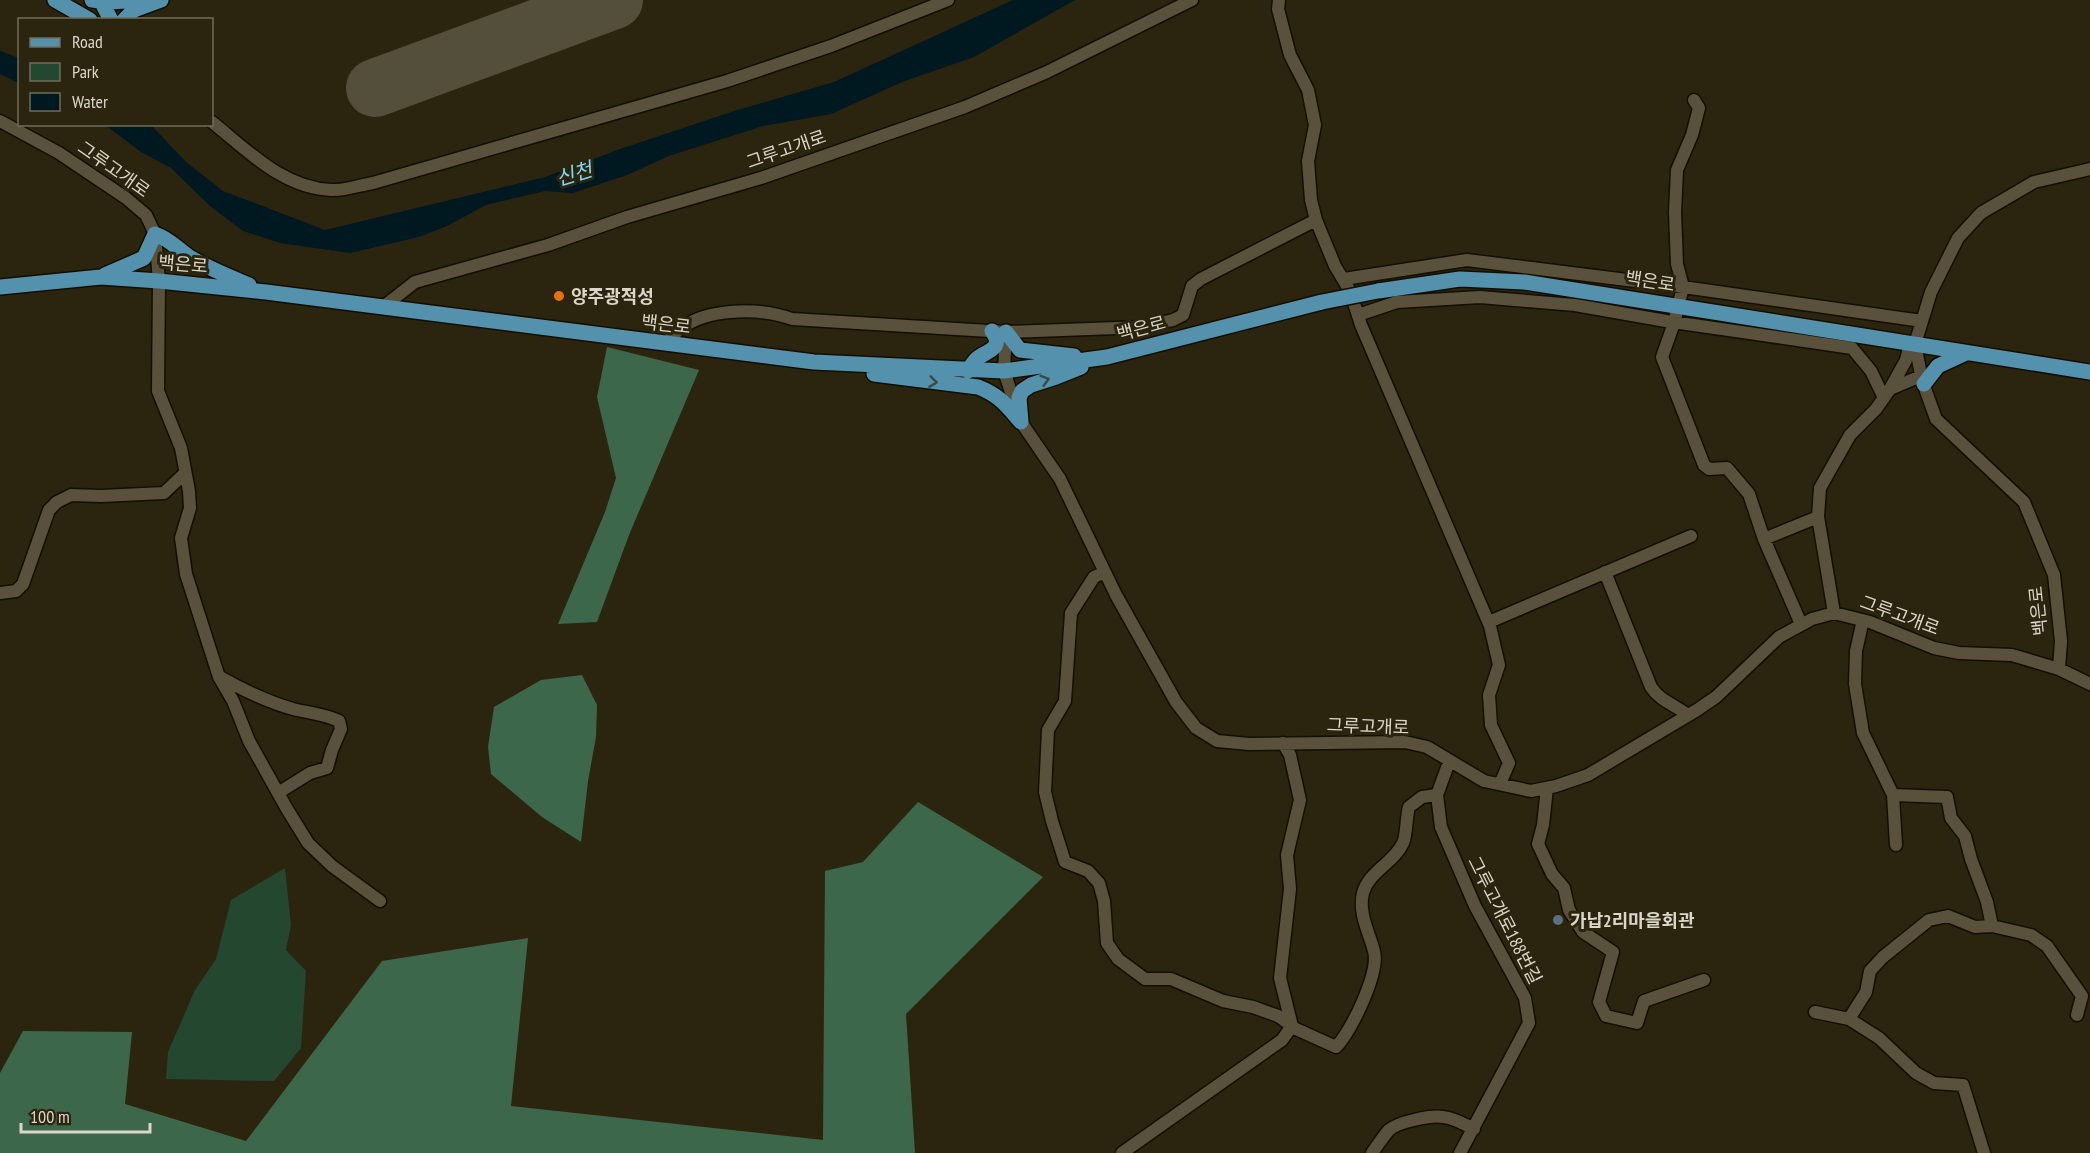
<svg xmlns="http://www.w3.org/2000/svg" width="2090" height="1153" font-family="'PT Sans Narrow','Noto Sans KR',sans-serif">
	<rect width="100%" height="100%" fill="#2b250f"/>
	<!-- green -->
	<path fill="#244730" d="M285 868 291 925 286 950 306 971 301 1048 274 1081 166 1079 168 1052 195 990 216 959 231 900Z"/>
	<!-- forest -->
	<path fill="#3d674b" d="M607 347 699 370 629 535 597 622 558 624 605 512 616 478 597 397Z
		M582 675 597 705 596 737 588 781 581 842 542 817 491 774 488 747 494 707 541 680Z
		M918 802 1043 877 906 1014 915 1153H0V1073L23 1031 132 1032 125 1104 246 1141 382 961 528 938 511 1106 823 1140 825 871 863 862Z"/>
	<!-- water -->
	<path fill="#001820" d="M1013 0H1075L974 57 902 82 831 114 763 126 669 156 627 175 573 193 545 191 486 205 447 226 419 237 350 253 280 243 243 231 210 206 171 168 141 152 105 125H151L186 162 223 191 325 230 545 177 623 148 734 111 834 82Z
		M0 51 19 58V83L0 74Z"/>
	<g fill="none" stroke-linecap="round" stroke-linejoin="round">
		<!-- taxiway -->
		<path stroke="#544f3b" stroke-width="22" d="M581 0 584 11"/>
		<!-- runway -->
		<path stroke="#544f3b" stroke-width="58" d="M375 88 614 0"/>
		<defs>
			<path id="minor" d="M1279 0 1278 9 1290 55 1308 90 1315 125 1308 161 1311 200 1316 220 1335 266 1350 291 1361 325 1490 626 1499 665 1489 695 1491 725 1509 763 1500 784
				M1694 100 1699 108 1692 135 1677 170 1675 213 1677 264 1683 287 1674 323 1662 357 1704 465 1709 469 1727 468 1749 494 1764 539 1801 624
				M0 121 59 153 126 198 146 215 155 234 159 281 158 391 181 448 189 491 190 508 181 538 186 574 219 677 233 701 249 741 287 809 308 843 332 866 380 901
				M212 122C248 151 283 188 331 190 344 191 360 185 373 183L727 81 831 46 948 0
				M1344 279 1467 260 1683 287 1922 321
				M383 307 415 282 548 245 627 217 761 178 965 107 1047 72 1192 0
				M1358 315 1397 302 1480 297 1575 305 1666 321 1852 348 1871 371 1884 398
				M1006 332 1004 371 1021 422 1060 479 1116 595 1176 702 1196 728 1217 741 1249 744 1405 742 1427 747 1484 781 1531 791 1556 786 1588 775 1697 710 1716 697 1779 637 1812 619 1834 613 1870 622 1934 648 1959 653 2012 655 2059 669 2090 684
				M665 344C672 337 678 329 686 325 713 308 763 308 792 319L1006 332 1143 327 1173 320 1183 315 1192 286 1201 279 1316 220
				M1890 389 1921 376
				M1764 539 1818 517
				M1105 572 1094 577 1071 613 1065 701 1048 730 1045 792 1052 821 1065 862 1088 871 1099 883 1104 901 1107 943 1118 959 1145 979H1171L1223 1001 1253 1007 1278 1016 1296 1029 1336 1047C1351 1032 1380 972 1374 951 1369 932 1358 913 1363 893 1369 871 1394 863 1403 843 1407 835 1406 816 1409 807L1422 797 1437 795
				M1605 572 1651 687C1660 701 1675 705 1688 715
				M0 593 16 591 23 584 49 510 57 502 71 495 101 496 164 493 185 473
				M1834 613 1818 517 1820 488 1850 435 1876 409 1890 389 1906 360 1910 343
				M1863 620 1856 651 1855 684 1863 733 1893 795 1947 797 1951 818 1965 836 1971 859 1987 902 1992 926 2031 935 2047 946 2082 996 2077 1015
				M1489 622 1691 536
				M2059 669 2061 641 2054 575 2024 502 1936 419 1922 380 1915 344 1931 292 1958 238 1981 213 2034 182 2090 169
				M220 677C243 690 268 702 293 709 309 713 324 714 339 721L341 729 332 750 327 768 310 773 278 793
				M1449 762 1437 795 1441 827 1475 906 1525 998 1529 1023 1460 1153
				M1547 788 1543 825 1538 844 1552 874 1564 888 1569 910 1583 932 1613 952 1599 1002 1606 1016 1637 1023 1644 1001 1704 980
				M1893 795 1896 845
				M1815 1012 1849 1019 1879 1038 1916 1073 1934 1083 1963 1085 1984 1153
				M1849 1019 1866 992 1870 971 1883 957 1929 920 1948 916 1975 927 1992 926
				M1122 1153 1282 1040 1292 1026 1280 978 1290 889 1287 855 1300 800 1290 755 1283 743
				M1372 1153C1377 1146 1383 1137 1389 1130 1398 1122 1431 1115 1443 1117 1454 1118 1464 1124 1474 1129"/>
			<path id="major" d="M55 0 90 20
				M92 0 110 2 139 0
				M101 1 111 20
				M124 20 134 10 161 0
				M105 275 144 258 155 234C171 240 175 247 188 256 207 268 228 276 249 285
				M0 287 101 277 159 281 266 292 814 362 1004 371 1107 357 1322 302
				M1378 291 1460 279 1524 282 2090 372
				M1006 332 1020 350 1074 356
				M968 371C971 367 974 360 978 358 986 351 1005 349 992 331
				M874 374 978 387C999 395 1006 405 1021 422
				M1924 384 1938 366 1966 353
				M1021 422 1019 398 1022 391 1031 385 1056 377 1081 367"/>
		</defs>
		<!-- minor casing -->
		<use href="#minor" stroke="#140e00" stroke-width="15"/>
		<!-- major casing -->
		<use href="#major" stroke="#140e00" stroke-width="18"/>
		<!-- minor -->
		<use href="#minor" stroke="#59513b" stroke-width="12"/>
		<!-- major -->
		<use href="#major" stroke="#5491ad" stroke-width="15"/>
		<defs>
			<path id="major-bridge" d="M1322 302 1378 291"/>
		</defs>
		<!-- major-bridge casing -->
		<use href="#major-bridge" stroke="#140e00" stroke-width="18" stroke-linecap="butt"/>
		<!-- major-bridge -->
		<use href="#major-bridge" stroke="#5491ad" stroke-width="15"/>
	</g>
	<!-- one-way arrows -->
	<defs><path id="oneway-chevron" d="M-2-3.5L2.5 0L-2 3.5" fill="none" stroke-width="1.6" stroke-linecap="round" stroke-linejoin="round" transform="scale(1.5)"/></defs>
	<g stroke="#394b46">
		<use href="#oneway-chevron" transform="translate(1045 380) rotate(-16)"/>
		<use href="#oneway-chevron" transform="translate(933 382) rotate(7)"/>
	</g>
	<!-- markers -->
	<circle fill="#e8710a" stroke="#2b250f" stroke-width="2" cx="559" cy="296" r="6"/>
	<circle fill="#5c6f8a" stroke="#2b250f" stroke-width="2" cx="1558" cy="920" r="6"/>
	<g text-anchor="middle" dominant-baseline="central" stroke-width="6" stroke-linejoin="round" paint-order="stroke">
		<!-- street labels -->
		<g font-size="18" fill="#dad6c9" stroke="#2b250f">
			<text transform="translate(786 149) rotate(-19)">그루고개로</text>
			<text transform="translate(114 169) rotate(35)">그루고개로</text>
			<text transform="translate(183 264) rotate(5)">백은로</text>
			<text transform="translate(1650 281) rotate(9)">백은로</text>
			<text transform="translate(666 324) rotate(7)">백은로</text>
			<text transform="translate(1141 328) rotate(-15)">백은로</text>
			<text transform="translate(2038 611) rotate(-96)">백은로</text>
			<text transform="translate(1900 615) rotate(20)">그루고개로</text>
			<text transform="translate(1368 726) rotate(2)">그루고개로</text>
			<text transform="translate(1505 920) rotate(63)">그루고개로188번길</text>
		</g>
		<!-- poi labels -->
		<g font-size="18" font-weight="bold" fill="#dad6c9" stroke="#2b250f" text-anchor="start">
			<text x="571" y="296">양주광적성</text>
			<text x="1570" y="920">가납2리마을회관</text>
		</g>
		<!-- water labels -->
		<g font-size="20" font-style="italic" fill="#7edbf5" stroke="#2b250f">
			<text transform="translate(574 174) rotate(-17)">신천</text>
		</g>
	</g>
	<!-- legend -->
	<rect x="18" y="18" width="195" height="108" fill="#2b250f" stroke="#716c59" stroke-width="1.5"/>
	<rect x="30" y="38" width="30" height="9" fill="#5491ad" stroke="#716c59" stroke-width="1.5"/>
	<text x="72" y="48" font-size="18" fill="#dad6c9">Road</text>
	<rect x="30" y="63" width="30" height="18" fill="#244730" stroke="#716c59" stroke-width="1.5"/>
	<text x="72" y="78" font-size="18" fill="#dad6c9">Park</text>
	<rect x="30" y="93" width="30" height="18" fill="#001820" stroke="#716c59" stroke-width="1.5"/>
	<text x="72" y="108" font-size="18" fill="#dad6c9">Water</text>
	<!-- scale -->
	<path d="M21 1123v9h129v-9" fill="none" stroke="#dad6c9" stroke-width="3"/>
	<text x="30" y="1123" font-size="18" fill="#dad6c9" stroke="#2b250f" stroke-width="4.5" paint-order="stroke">100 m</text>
</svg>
